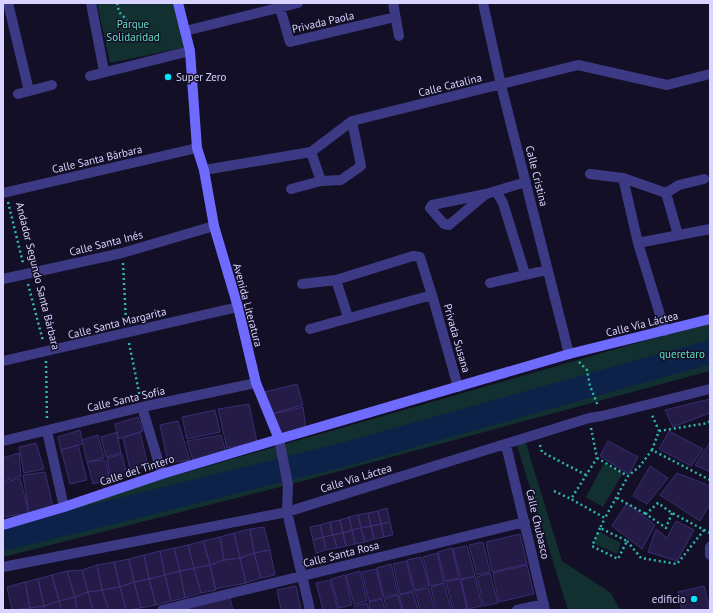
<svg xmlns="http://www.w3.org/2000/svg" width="713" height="613" font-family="'PT Sans',sans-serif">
	<rect width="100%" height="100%" fill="#130f26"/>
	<!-- green -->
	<path fill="#12302f" d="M97 3H176L186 47 110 63Z
		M710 322V371L288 485 3 557V525Z
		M523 434 562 561 611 593 620 610H568L514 436Z
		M604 463 623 473 603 507 586 497Z
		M598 531 621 543 617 554 593 543Z"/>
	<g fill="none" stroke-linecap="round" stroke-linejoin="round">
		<!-- river -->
		<path stroke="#0c2248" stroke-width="24" d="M3 539 342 455 710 352"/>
	</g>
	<!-- building -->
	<path fill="#241b47" stroke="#3b2d73" d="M297 384 303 405 272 414 265 392Z
		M710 399V413L673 427 665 410Z
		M249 404 257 442 227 448 218 409Z
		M303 407 306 429 279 434 272 414Z
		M215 410 220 432 187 439 182 417Z
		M138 417 143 431 118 439 115 424Z
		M178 421 190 460 168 463 160 425Z
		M80 430 83 444 61 450 58 437Z
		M669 431 703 449 691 466 659 449Z
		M117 432 121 453 106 457 101 437Z
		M140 432 148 466 130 469 123 438Z
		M98 435 104 458 87 462 82 440Z
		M221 435 226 452 193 461 187 441Z
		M608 441 638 457 629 474 600 456Z
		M36 443 44 469 24 473 19 447Z
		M709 444H710V472L695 465Z
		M78 445 87 480 70 484 61 450Z
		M19 453 21 476 3 481V458Z
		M122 454 127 476 111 480 107 458Z
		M105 460 110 479 93 484 87 462Z
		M650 466 668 478 647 504 633 496Z
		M45 472 53 507 29 513 23 475Z
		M677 473 710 486V504L700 521 660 495Z
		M20 478 29 513 3 517V483Z
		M627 503 655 525 642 549 612 526Z
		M387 508 390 522 381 524 378 511Z
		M378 511 381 524 371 526 368 513Z
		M368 513 371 526 361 528 358 515Z
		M358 515 361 528 352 530 349 517Z
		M349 517 352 530 343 533 340 520Z
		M340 520 343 533 333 535 330 522Z
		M676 521 694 530 677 561 648 552 656 529 667 538Z
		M330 522 333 535 323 537 320 525Z
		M390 522 393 535 384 537 381 524Z
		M381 524 384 537 374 539 371 526Z
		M320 525 323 537 313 540 310 527Z
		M371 526 374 539 365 542 361 528Z
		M264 527 270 550 254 553 250 529Z
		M361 528 365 542 355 544 352 530Z
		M250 529 254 553 240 558 234 533Z
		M352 530 355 544 346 546 343 533Z
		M234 533 240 558 224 560 220 537Z
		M343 533 346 546 337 548 333 535Z
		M520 534 527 564 492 572 486 542Z
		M333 535 337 548 326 550 323 537Z
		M220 537 224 560 210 565 203 541Z
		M323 537 326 550 316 553 313 540Z
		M203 541 210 565 194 568 188 545Z
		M483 542 490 572 477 575 469 545Z
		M188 545 194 568 180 571 174 548Z
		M467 546 475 576 461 579 453 549Z
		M174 548 180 571 165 575 160 551Z
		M452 548 459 578 445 581 438 552Z
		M270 550 275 575 261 578 254 553Z
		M160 551 165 575 149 579 144 555Z
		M254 553 261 578 246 583 240 558Z
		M437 553 444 583 430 586 423 557Z
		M144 555 149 579 134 582 129 559Z
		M421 557 429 586 415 590 407 560Z
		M240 558 246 583 215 589 210 565 224 560Z
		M129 559 134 582 120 587 114 562Z
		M406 561 414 591 400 594 393 564Z
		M114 562 120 587 102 590 97 565Z
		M391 564 398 594 384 597 377 568Z
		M97 565 102 590 88 592 82 570Z
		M210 565 216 590 201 593 194 568Z
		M527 565 534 594 499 602 493 573Z
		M194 568 201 593 185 598 180 571Z
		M376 569 383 598 369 601 362 572Z
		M82 570 88 592 75 597 67 571Z
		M67 571 75 597 59 601 52 575Z
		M180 571 185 598 171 601 165 575Z
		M360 571 367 601 354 604 346 575Z
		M490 573 498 603 484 606 477 577Z
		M52 575 59 601 44 606 38 579Z
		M165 575 171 601 156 605 149 579Z
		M345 575 352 605 339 608 331 579Z
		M475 576 482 606 468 609 461 580Z
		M38 579 44 606 30 608 25 582Z
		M149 579 156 605 141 608 134 582Z
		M460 579 467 609 453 610 446 582Z
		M330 580 338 610H323L316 583Z
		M25 582 30 608 12 610 7 587Z
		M134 582 141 608 126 610 120 587Z
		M444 583 451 610H436L431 587Z
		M296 586 301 610H281L277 590Z
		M704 586 710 610H682L678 592Z
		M120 587 126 610H109L102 590Z
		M429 588 434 610H420L415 591Z
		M102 590 109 610H93L88 592Z
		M88 592 93 610H77L75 597Z
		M413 592 418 610H403L399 595Z
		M398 595 402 610H387L384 599Z
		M75 597 77 610H61L59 601Z
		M230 598 233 610H185V609Z
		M382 599 385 610H370L369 602Z
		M59 601 61 610H45L44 606Z
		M367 603 369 610H354V606Z
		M44 606 45 610H31L30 608Z"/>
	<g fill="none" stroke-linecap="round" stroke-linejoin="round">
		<!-- path -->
		<path stroke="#2fb8b0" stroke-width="2.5" stroke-dasharray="2 3" stroke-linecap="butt" d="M117 3 119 12 127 20
			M8 202 23 263
			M123 263 126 322
			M28 284 43 341
			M129 343 140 397
			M46 361 47 420
			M579 362 587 370 590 386 598 406
			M591 428 597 458 571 499 605 518 628 476 640 466 652 450 710 480
			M659 431 708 423 710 421
			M540 445 542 452 586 475
			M652 450 659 431 652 415
			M597 458 628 476
			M554 491 571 499
			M617 498 646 514
			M672 513 666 528 646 514 658 503 672 513 710 533
			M600 528 592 546 618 559 627 541 600 528 605 518
			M627 541 641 558 677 564 704 530"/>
		<!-- street -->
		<path stroke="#3d3a85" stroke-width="10" d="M8 3 29 91
			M91 3 104 71
			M393 3 399 36
			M483 3 501 85 569 354
			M280 8 290 42 395 17
			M185 31 298 3
			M90 76 190 51
			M18 94 52 85
			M311 152 321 181
			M204 170 311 152 352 121 578 65 667 85 710 74
			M590 174 623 178 666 193 679 185 704 179
			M623 178 638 243 665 331
			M291 189 321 181 341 180 361 166 352 121
			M496 191 503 203 525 274
			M3 193 197 148
			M666 193 678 235
			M486 194 449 225 444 224 430 208 432 205 486 194 526 182
			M638 243 710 229
			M3 279 122 253 214 226
			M336 280 348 317
			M490 283 547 270
			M302 284 336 280 413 256 420 257 432 295 458 387
			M310 329 432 295
			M3 361 238 307
			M142 407 162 474
			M47 431 64 507
			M279 439 288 485 287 512 310 610
			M3 441 142 407 256 383
			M506 445 545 610
			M710 547V555
			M3 567 287 512 589 418 602 416 710 389
			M162 610 525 522
			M517 610 544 604"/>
		<!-- secondary -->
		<path stroke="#6f6bff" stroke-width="10" d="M178 3 190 51 197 148 204 170 214 226 238 307 256 383 279 439
			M3 525 64 507 162 474 279 439 569 354 710 319"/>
	</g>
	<!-- markers -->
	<g fill="#00e5ff" stroke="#130f26" stroke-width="1.5">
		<circle cx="168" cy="77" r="4"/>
		<circle cx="694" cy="599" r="4"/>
	</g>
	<g text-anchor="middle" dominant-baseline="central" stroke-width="3" stroke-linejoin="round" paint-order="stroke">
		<!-- street labels -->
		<g font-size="11" fill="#d9d4ff" stroke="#130f26">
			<text transform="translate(323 22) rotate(-13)">Privada Paola</text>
			<text transform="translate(450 85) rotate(-14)">Calle Catalina</text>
			<text transform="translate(97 159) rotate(-13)">Calle Santa Bárbara</text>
			<text transform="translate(537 176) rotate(76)">Calle Cristina</text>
			<text transform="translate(106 243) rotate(-14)">Calle Santa Inés</text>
			<text transform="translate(38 276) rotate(76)">Andador Segundo Santa Bárbara</text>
			<text transform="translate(248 305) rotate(75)">Avenida Literatura</text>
			<text transform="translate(117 323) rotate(-14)">Calle Santa Margarita</text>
			<text transform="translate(642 324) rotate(-14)">Calle Vía Láctea</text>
			<text transform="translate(457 338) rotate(74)">Privada Susana</text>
			<text transform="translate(126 399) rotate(-13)">Calle Santa Sofía</text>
			<text transform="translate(137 470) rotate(-18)">Calle del Tintero</text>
			<text transform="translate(356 478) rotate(-17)">Calle Vía Láctea</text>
			<text transform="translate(538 524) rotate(77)">Calle Chubasco</text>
			<text transform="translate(341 554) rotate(-14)">Calle Santa Rosa</text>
		</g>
		<!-- park labels -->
		<g font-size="11" fill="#5fe0c0" stroke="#130f26">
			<text x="133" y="24">Parque<tspan x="133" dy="13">Solidaridad</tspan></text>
			<text x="682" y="354">queretaro</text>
		</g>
		<!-- poi labels -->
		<g font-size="11" fill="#d9d4ff" stroke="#130f26" text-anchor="start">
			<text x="176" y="77">Super Zero</text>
			<text x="686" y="599" text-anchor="end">edificio</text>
		</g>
	</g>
	<!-- border -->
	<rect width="713" height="613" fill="none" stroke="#d9d4ff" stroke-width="8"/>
</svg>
